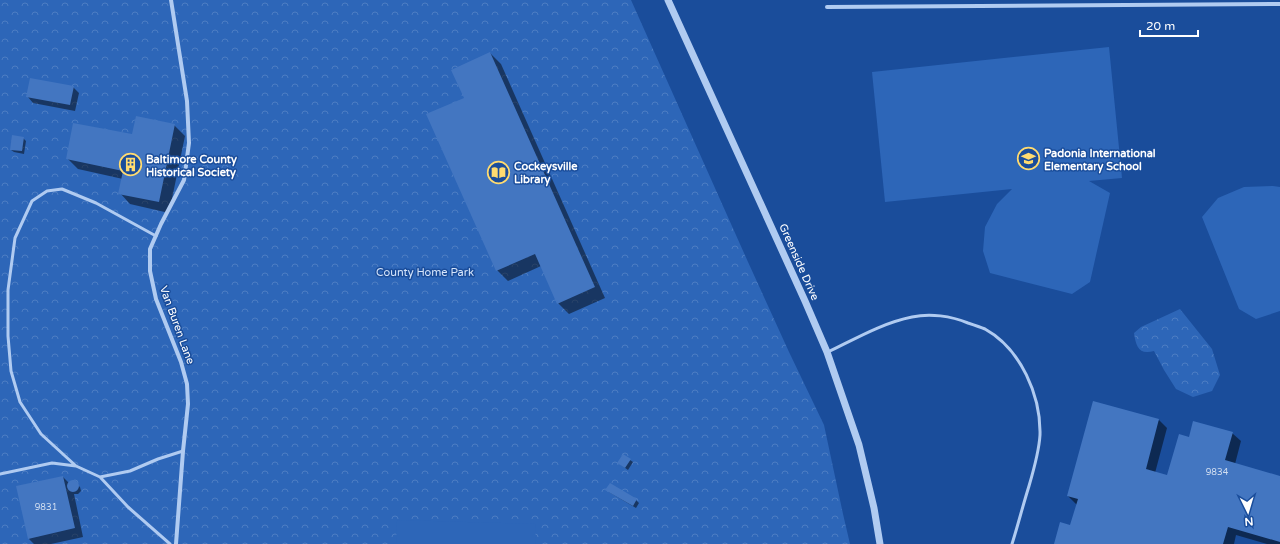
<svg xmlns="http://www.w3.org/2000/svg" width="1280" height="544" font-family="'Varela Round',sans-serif">
	<defs>
		<pattern id="park-crowns" width="20" height="18" patternUnits="userSpaceOnUse"><rect width="20" height="18" fill="#2d66b8"/><path d="M2 6a3 3 0 1 1 6 0M12 15a3 3 0 1 1 6 0" fill="none" stroke="#4c7dc3"/></pattern>
	</defs>
	<rect width="100%" height="100%" fill="#1a4d9b"/>
	<!-- park -->
	<path fill="url(#park-crowns)" d="M0 0H631L748 262 789 352 824 425 843 514 850 544H0Z
		M1180 309 1212 349 1220 375 1212 391 1193 397 1176 389 1164 370 1154 351C1139 355 1136 347 1134 333L1141 327Z"/>
	<!-- pitch -->
	<path fill="#2d66b8" d="M1109 47 1122 178 1089 181 1110 193 1090 282 1072 294 990 273 983 251 985 227 997 204 1012 189 885 202 872 72Z
		M1273 186 1280 187V311L1256 319 1239 309 1202 217 1218 198 1244 187Z
		M397 520 536 524 535 544H396Z"/>
	<!-- shadow -->
	<path fill="#0007" d="M490 53 501 64 605 298 569 314 558 303 541 266 508 281 497 270 465 98Z
		M73 87 79 93 75 111 33 103 28 97Z
		M174 125 185 136 169 213 130 204 120 193 123 179 78 169 67 158Z
		M23 138 26 141 24 154 14 152 11 150Z
		M1159 420 1167 428 1155 473 1168 476 1190 438 1232 433 1241 441 1235 464 1280 477V544H1267L1236 535 1234 544H1055L1071 526 1077 505 1068 496Z
		M630 460 633 462 628 470 621 465Z
		M63 477 69 483 70 482H74L80 487 81 491 78 494H74L83 537 51 544H34L29 539Z
		M610 484 636 500 639 503 636 508 609 492Z"/>
	<!-- building -->
	<path fill="#4376c1" d="M490 52 595 287 557 304 535 254 496 271 426 114 464 98 451 70Z
		M30 78 74 86 70 105 26 97Z
		M136 116 175 124 159 202 118 194 123 171 66 159 73 123 132 134Z
		M12 135 24 137 22 151 10 150Z
		M1093 401 1159 419 1146 469 1167 475 1179 434 1189 437 1193 421 1233 432 1225 460 1280 476V542L1228 527 1223 544H1054L1060 522 1070 525 1078 499 1067 496Z
		M623 454 631 459 625 468 617 463Z
		M63 476 75 528 28 539 16 486Z
		M67 486a6 6 0 1 1 12 0a6 6 0 1 1-12 0Z
		M610 483 637 499 633 506 605 490Z"/>
	<g fill="none" stroke-linecap="round" stroke-linejoin="round">
		<!-- service -->
		<path stroke="#b0cbf1" stroke-width="3" d="M828 352C855 339 882 323 912 317 930 313 951 316 968 323 974 325 980 327 985 329 1021 349 1041 396 1040 435 1039 452 1034 469 1029 486 1023 505 1018 525 1012 544
			M76 466 41 434 20 402 11 371 8 336V290L15 238 32 201 47 191 62 189 96 203 156 236
			M0 474 52 463 76 466 100 477 128 507 170 544
			M100 477 130 471 158 459 183 451"/>
		<!-- minor -->
		<path stroke="#b0cbf1" stroke-width="4" d="M171 0 187 101 189 143 184 180 161 224 150 249V271L156 299 181 362 187 384 188 404 183 451 176 544
			M827 7 1280 4"/>
		<!-- tertiary -->
		<path stroke="#b0cbf1" stroke-width="7" d="M668 0 805 301 827 352 859 445 874 508 880 544"/>
	</g>
	<!-- icons -->
	<defs>
		<symbol id="school-ring" viewBox="-11 -11 22 22"><circle r="9.5" fill="#1a4d9b" stroke="#ffdb70" stroke-width="1.5"/><path d="M0-5L7-2L0 1L-7-2ZM-4 1L0 2.5L4 1V4Q0 6-4 4Z" fill="#ffdb70"/></symbol>
		<symbol id="building-ring" viewBox="-11 -11 22 22"><circle r="9.5" fill="#1a4d9b" stroke="#ffdb70" stroke-width="1.5"/><path d="M-4-6H4V6H1V3H-1V6H-4ZM-2.5-4.3h1.7v1.8h-1.7ZM.8-4.3h1.7v1.8H.8ZM-2.5-1h1.7V.8h-1.7ZM.8-1h1.7V.8H.8Z" fill="#ffdb70"/></symbol>
		<symbol id="library-ring" viewBox="-11 -11 22 22"><circle r="9.5" fill="#1a4d9b" stroke="#ffdb70" stroke-width="1.5"/><path d="M-6-4Q-3-5.5-.7-3.5V5Q-3 3-6 4ZM6-4Q3-5.5 .7-3.5V5Q3 3 6 4Z" fill="#ffdb70"/></symbol>
	</defs>
	<g fill-rule="evenodd">
		<use href="#school-ring" x="1016" y="146" width="25" height="25"/>
		<use href="#building-ring" x="118" y="152" width="25" height="25"/>
		<use href="#library-ring" x="486" y="160" width="25" height="25"/>
	</g>
	<g text-anchor="middle" dominant-baseline="central" stroke-width="3" stroke-linejoin="round" paint-order="stroke">
		<!-- number labels -->
		<g font-size="9" fill="#d0ddf0">
			<text x="1217" y="472">9834</text>
			<text x="46" y="507">9831</text>
		</g>
		<!-- poi labels -->
		<g font-size="11" font-weight="bold" fill="#fff" stroke="#1a4d9b" text-anchor="start">
			<text x="1044" y="153">Padonia International<tspan x="1044" dy="13">Elementary School</tspan></text>
			<text x="146" y="159">Baltimore County<tspan x="146" dy="13">Historical Society</tspan></text>
			<text x="514" y="166">Cockeysville<tspan x="514" dy="13">Library</tspan></text>
		</g>
		<!-- street labels -->
		<g font-size="11" fill="#fff" stroke="#1a4d9b">
			<text transform="translate(799 262) rotate(66)">Greenside Drive</text>
			<text transform="translate(177 325) rotate(70)">Van Buren Lane</text>
		</g>
		<!-- park labels -->
		<g font-size="11" fill="#d7e6fc" stroke="#1a4d9b">
			<text x="425" y="272">County Home Park</text>
		</g>
	</g>
	<!-- north arrow -->
	<g transform="translate(1248 512) rotate(175)" stroke="#1a4d9b" stroke-width="3" paint-order="stroke">
	<path d="M0-3L7 15L0 10L-7 15Z" fill="#ffffff"/>
	<text y="-6" font-size="11" font-weight="bold" text-anchor="middle" fill="#ffffff">N</text>
	</g>
	<!-- scale -->
	<path d="M1140 30v6h58v-6" fill="none" stroke="#ffffff" stroke-width="2"/>
	<text x="1146" y="30" font-size="12" fill="#ffffff" stroke="#1a4d9b" stroke-width="3" paint-order="stroke">20 m</text>
</svg>
